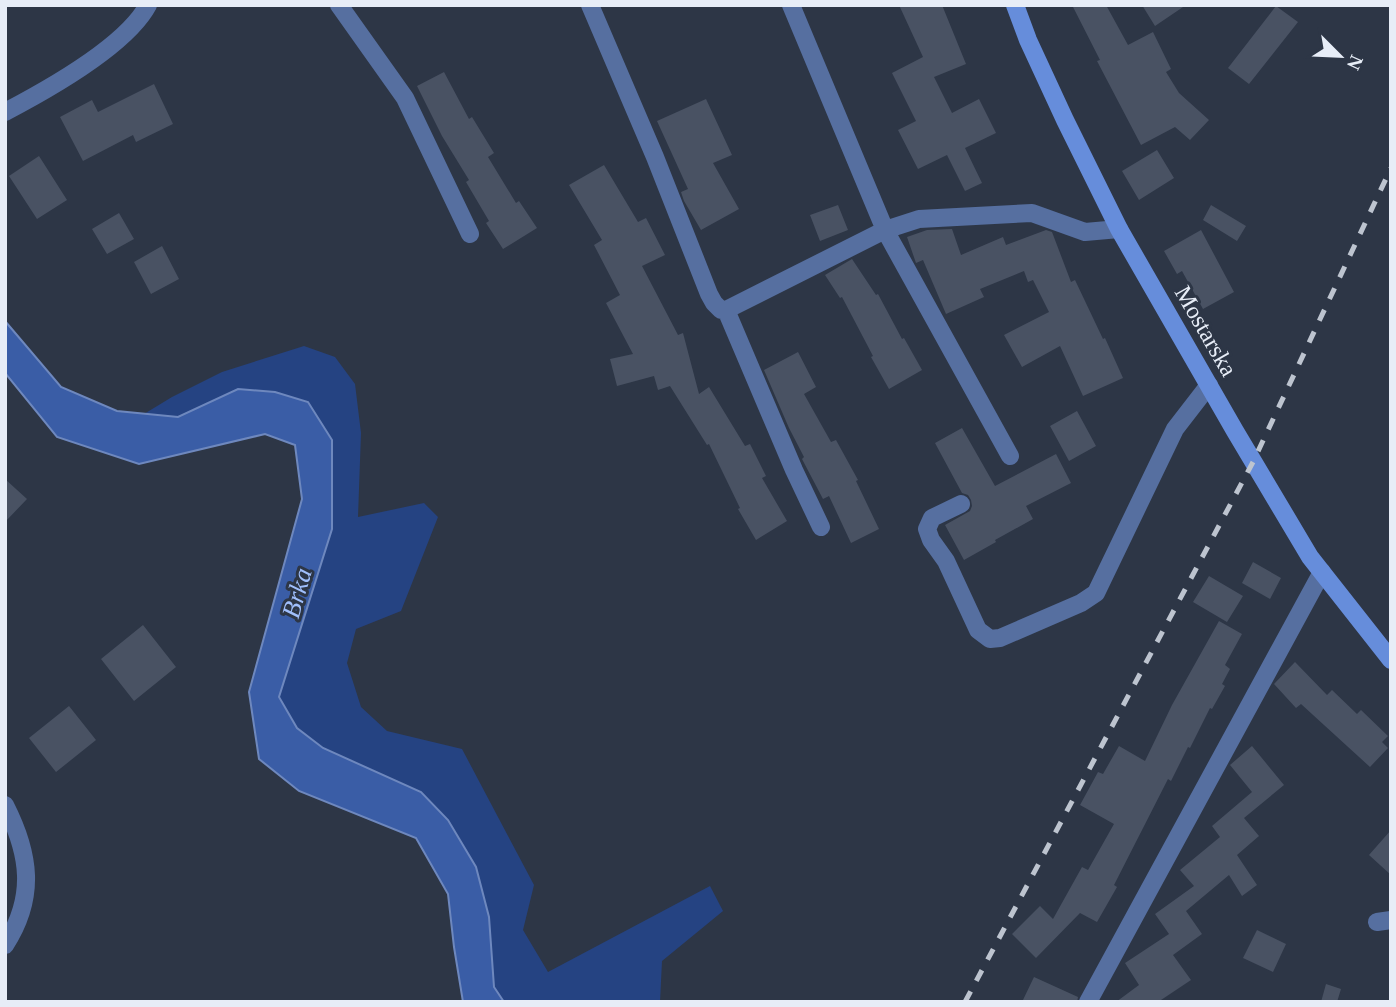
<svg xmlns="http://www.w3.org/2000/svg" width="1396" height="1007" font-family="'Times New Roman',serif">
	<rect width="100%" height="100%" fill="#2d3646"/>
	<!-- green -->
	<path fill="#254382" d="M304 346 335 357 355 384 361 433 358 517 424 503 438 517 401 611 356 629 347 663 361 707 387 731 462 749 534 885 523 930 548 972 710 886 723 911 662 961 660 1002H504L494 987 489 917 421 792 323 749 297 728 279 697 332 529V440L238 389 178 417 144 414 172 397 222 372Z"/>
	<!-- water -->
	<path fill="#3a5da6" stroke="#6e88be" stroke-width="2" d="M5 321 61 387 117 411 178 417 238 389 275 392 308 402 332 440V529L279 697 297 728 323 748 421 792 448 820 476 867 489 917 494 987 504 1002H463L454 947 448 894 416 838 299 791 259 759 249 692 302 499 295 445 265 434 139 464 57 437 5 373Z"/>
	<!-- building -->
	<path fill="#495263" d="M899 5H942L966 64 934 77 952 113 979 99 996 133 965 148 982 183 965 191 947 155 918 169 898 130 916 121 892 73 923 57Z
		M1072 5H1106L1128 45 1153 32 1171 69 1166 72 1179 93 1209 120 1190 140 1175 127 1141 145 1097 61 1100 60Z
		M1142 5H1186L1155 26Z
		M1276 6 1298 22 1249 84 1228 68Z
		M444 72 469 119 472 117 494 153 488 157 516 203 519 201 537 228 503 249 486 223 489 221 466 182 469 180 442 136 417 86Z
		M154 84 173 124 136 142 133 135 83 161 60 117 92 100 98 112Z
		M706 99 732 155 713 163 739 209 701 230 684 201 681 192 688 189 657 121Z
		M1157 150 1174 178 1139 200 1122 171Z
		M39 156 67 200 37 219 9 176Z
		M604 165 638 222 646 218 665 255 642 266 678 335 683 333 699 394 709 387 745 446 750 444 766 476 762 478 787 521 756 540 738 509 740 508 709 444 707 445 670 386 658 390 654 376 617 386 610 359 633 354 606 303 620 295 594 245 602 240 569 185Z
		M838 205 848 230 820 241 810 215Z
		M1211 205 1246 226 1237 241 1203 220Z
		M119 213 134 239 107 254 92 229Z
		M952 229 961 255 1003 237 1006 245 1046 230 1052 232 1071 282 1075 280 1103 339 1105 338 1123 378 1083 396 1060 346 1022 367 1004 335 1049 312 1033 280 1028 282 1024 271 980 289 984 297 946 314 923 260 916 263 907 237 927 230Z
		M1201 230 1234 292 1203 309 1182 271 1177 274 1164 251Z
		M162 246 179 279 151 294 134 262Z
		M852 259 876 295 878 294 902 339 904 338 922 370 889 389 871 357 873 356 842 297 840 298 825 275Z
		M798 352 816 387 804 394 831 442 836 440 858 480 856 481 879 529 851 543 829 496 823 499 802 459 804 457 789 428 764 370Z
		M1077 411 1096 446 1069 461 1050 426Z
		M962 428 995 486 1056 454 1071 483 1026 506 1033 519 995 540 996 542 964 560 945 525 970 511 972 506 971 500 968 495 962 493 935 443Z
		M5 479 27 499 5 522Z
		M1253 562 1281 578 1270 599 1242 583Z
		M1209 576 1243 596 1227 622 1193 602Z
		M1219 621 1242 634 1225 665 1230 669 1222 684 1225 686 1212 709 1210 708 1190 748 1188 747 1171 781 1168 779 1114 885 1117 887 1097 922 1080 913 1036 958 1012 934 1040 906 1053 919 1082 867 1088 870 1114 824 1080 805 1098 772 1103 774 1119 746 1145 761 1172 705Z
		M143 625 176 667 134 701 101 659Z
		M1295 662 1327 695 1332 690 1357 714 1361 710 1388 736 1382 742 1388 748 1370 767 1301 704 1296 708 1274 684Z
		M69 706 96 740 56 772 29 738Z
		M1252 746 1284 785 1244 818 1259 836 1237 855 1257 885 1242 896 1229 875 1186 911 1202 934 1173 955 1191 980 1158 1002H1116L1139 985 1125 963 1169 934 1155 914 1194 886 1180 870 1220 837 1212 826 1252 792 1230 765Z
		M1391 830V875L1369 855Z
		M1257 930 1286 944 1273 972 1243 958Z
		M1034 977 1078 997 1077 1002H1022Z
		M1326 984 1341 989 1337 1002H1321Z"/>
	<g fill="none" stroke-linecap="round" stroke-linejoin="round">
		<!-- minor -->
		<path stroke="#566fa0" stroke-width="18" d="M339 5 405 98 470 234
			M590 5 655 157 709 294 714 303 721 310H726L885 230 919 219 1032 213 1085 232 1119 229
			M791 5 885 230 1010 456
			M726 310 794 470 821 527
			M961 504 932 518 927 529 931 540 946 561 978 630 990 639 1000 638 1081 603 1096 593 1175 429 1209 385
			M1377 922 1391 920
			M1088 1002 1322 572"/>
		<!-- tertiary -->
		<path stroke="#566fa0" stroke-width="18" d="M5 112C47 90 126 46 148 5
			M5 805C30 854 36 897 5 945"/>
		<!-- secondary -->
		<path stroke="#668ddb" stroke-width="18" d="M1015 5 1028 40 1065 120 1119 229 1235 431 1310 557 1391 660"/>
		<!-- rail -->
		<path stroke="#bdc4cf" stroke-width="5" stroke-dasharray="12 12" stroke-linecap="butt" d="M965 1002 1253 462 1391 168"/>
	</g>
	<g text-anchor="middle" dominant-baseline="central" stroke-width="6" stroke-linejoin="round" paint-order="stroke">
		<!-- street labels -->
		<g font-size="24" fill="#e7edf7" stroke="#2d3646">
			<text transform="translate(1206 331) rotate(60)">Mostarska</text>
		</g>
		<!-- water labels -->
		<g font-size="26" font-style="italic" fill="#a0bffc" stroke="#2d3646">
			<text transform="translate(297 593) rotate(-74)">Brka</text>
		</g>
	</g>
	<!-- border -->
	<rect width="1396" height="1007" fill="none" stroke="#e7edf7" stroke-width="14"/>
	<!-- north arrow -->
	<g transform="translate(1340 56) rotate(114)" stroke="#2d3646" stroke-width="5" paint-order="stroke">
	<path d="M0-5L12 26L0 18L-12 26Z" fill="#e7edf7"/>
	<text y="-10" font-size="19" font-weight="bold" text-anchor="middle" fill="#e7edf7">N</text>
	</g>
</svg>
